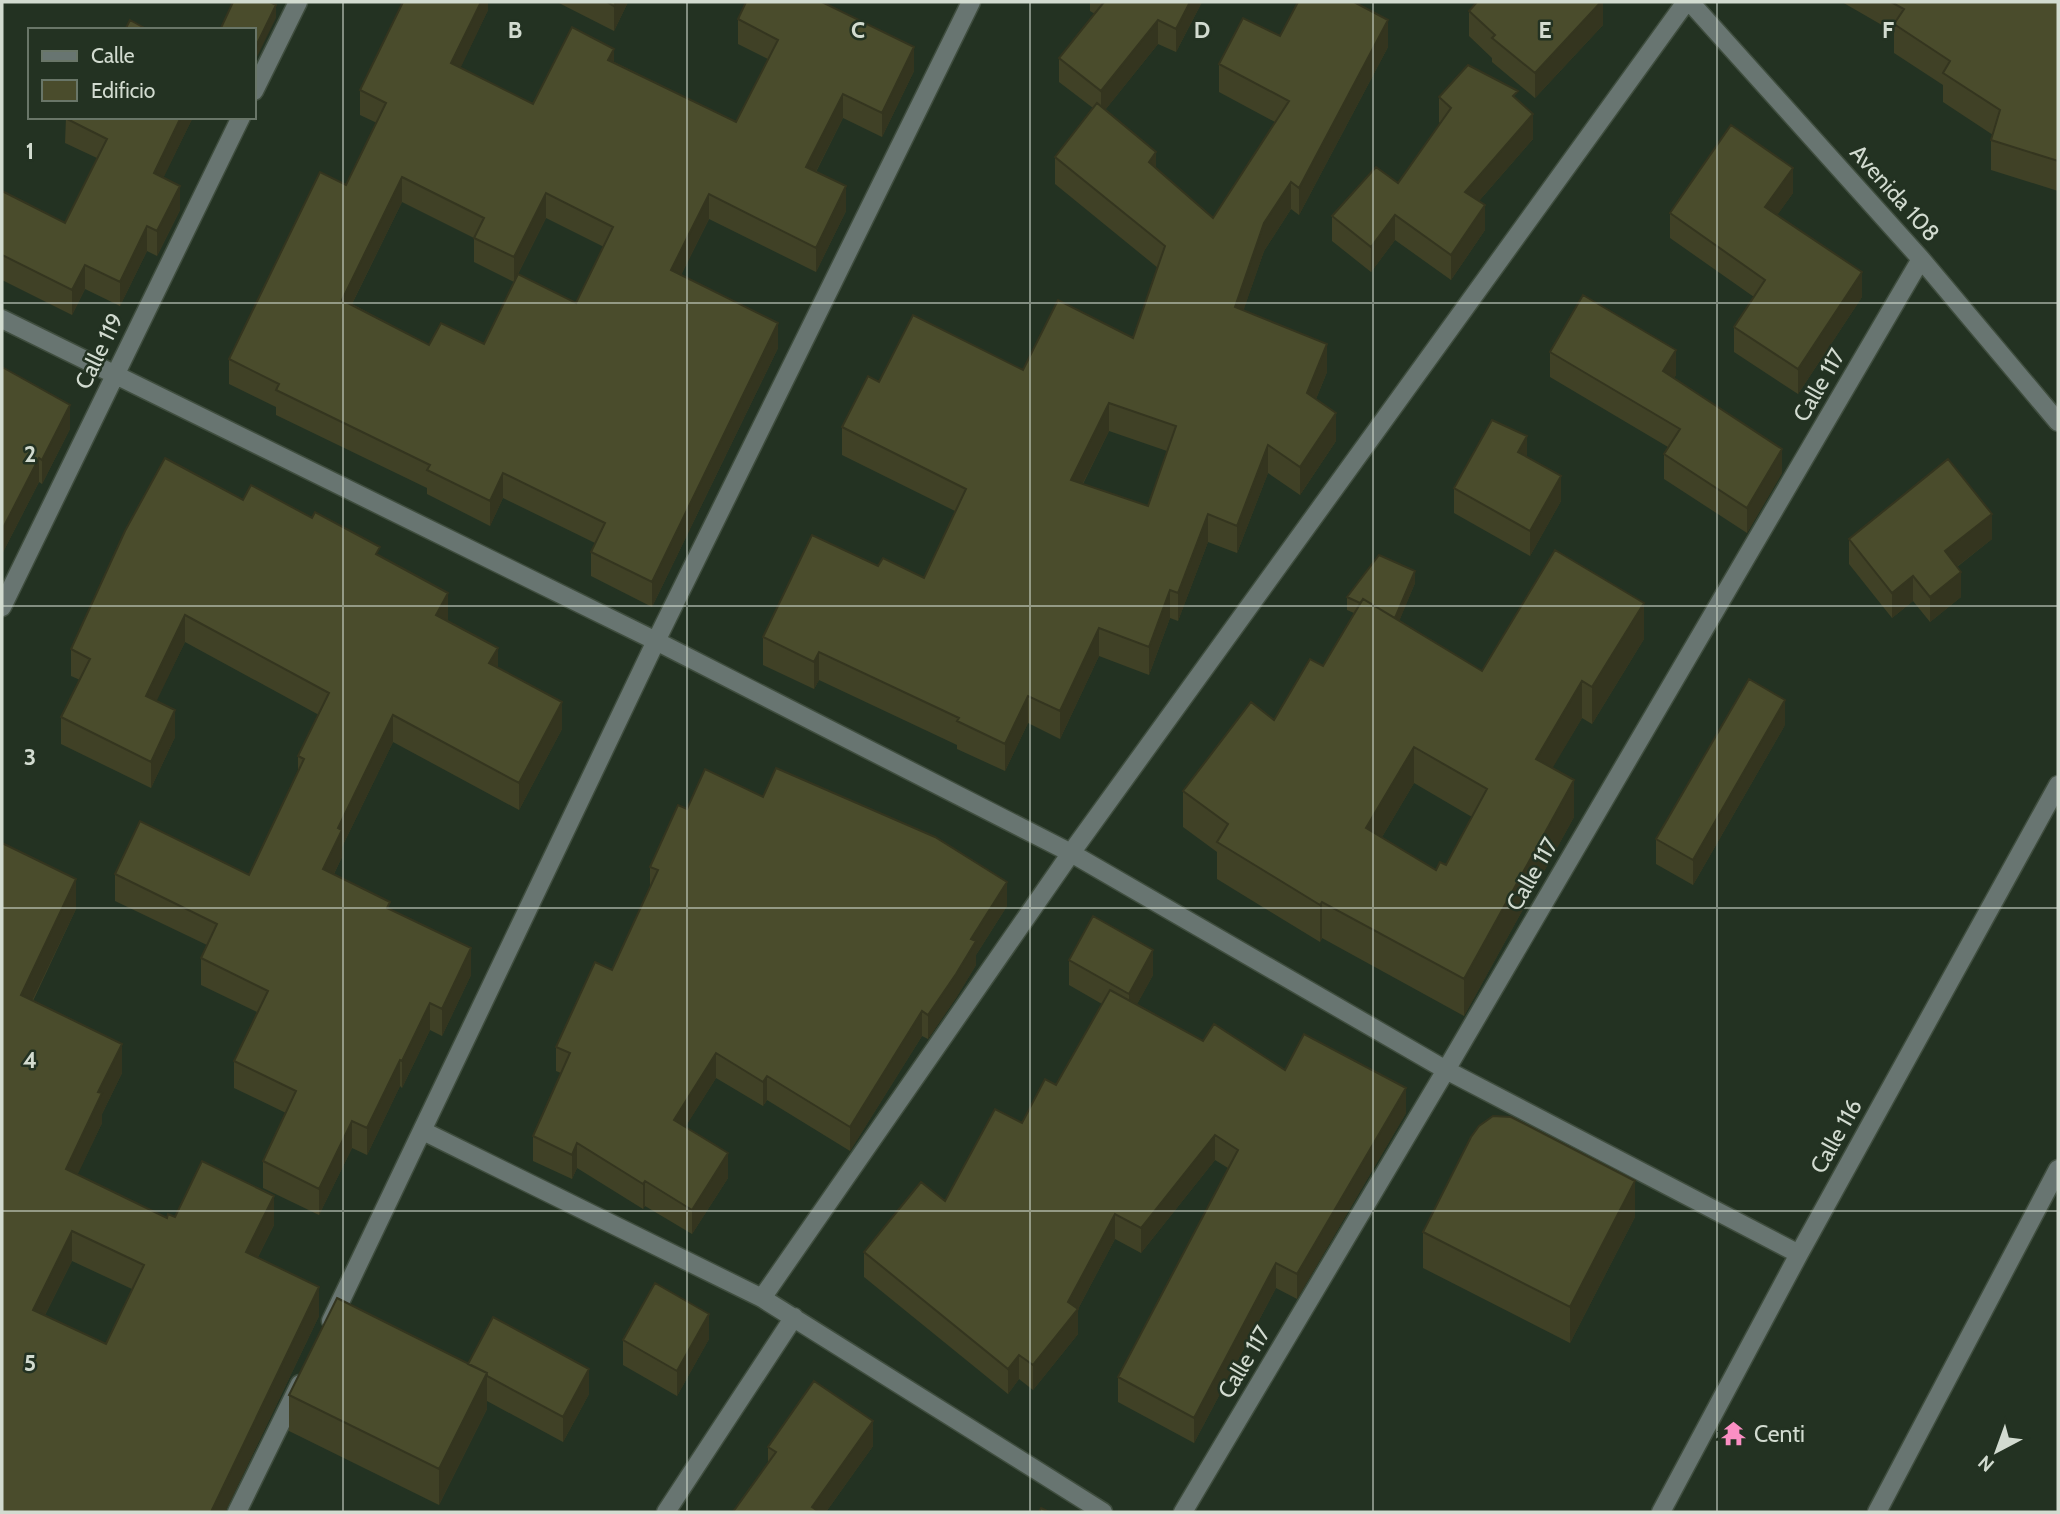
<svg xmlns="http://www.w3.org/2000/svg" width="2060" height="1514" font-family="Cabin,sans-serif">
	<rect width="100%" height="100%" fill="#233222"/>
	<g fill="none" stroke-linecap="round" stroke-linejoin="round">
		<defs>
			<path id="minor" d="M1690 2 1921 259 2058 422
				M254 91 298 2
				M2 319 656 641 1071 853 1446 1070 1799 1254
				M2 607 241 117
				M423 1131 762 1298 1103 1512
				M762 1298 1071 853 1686 2
				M331 1321 656 641 971 2
				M237 1512 300 1384
				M666 1512 794 1317
				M1183 1512 1446 1070 1921 259
				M1661 1512 1799 1254 2058 785
				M1877 1512 2058 1169"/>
		</defs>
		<!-- minor casing -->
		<use href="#minor" stroke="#3f4d3e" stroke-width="21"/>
		<!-- minor -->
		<use href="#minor" stroke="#687571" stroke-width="18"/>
	</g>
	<!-- wall -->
	<path fill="#404126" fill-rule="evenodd" d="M402 2H488V10L460 68 533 104 614 62 736 122 768 59 738 44V19L914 71 882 137 843 118 816 172 846 211 816 272 709 219 681 275 778 348 652 607 591 576V552L595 543 503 498 490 526 427 494V488L276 415V407L229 384V359L346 185 377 123 360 115V90L402 4ZM402 202 474 238V262L514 282 546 218 604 247 576 303 484 344 429 345 352 304Z
		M557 2H628L614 31Z
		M1090 2H1202L1176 52 1158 44 1105 110 1156 168 1213 218 1275 122 1219 92V64L1280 36 1388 47 1299 215 1291 209 1264 251 1243 311 1327 372 1316 399 1336 441 1300 495 1268 473 1237 553 1208 542 1178 621 1170 618 1149 675 1099 656 1060 739 1028 723 1005 771 957 749V745L819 680 814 689 763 665V637L878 566 924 578 955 511 842 455V427L879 382 1023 370 1133 338 1158 268 1055 184V157L1093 108 1059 82V58L1095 14 1090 11ZM1109 431 1167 451 1148 506 1083 484Z
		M1603 2V25L1535 98 1492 62V58L1469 36V11Z
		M1842 2H2058V191L1991 170V140L1993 135 1943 102V85L1894 53V32Z
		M1439 97 1518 100 1533 139 1479 201 1485 230 1451 280 1395 240 1371 272 1332 241V216L1398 183 1440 123 1439 122Z
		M66 117H193L163 178 180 210 157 256 147 251 120 306 85 289 72 315 2 280V191L65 223 97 158 65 143Z
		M1793 193 1777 215 1862 297 1798 394 1734 352V327L1754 297 1670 238V213Z
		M1550 352 1676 375 1674 378 1782 473 1747 533 1664 479V454L1668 447 1550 377Z
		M2 367 70 429 42 484 39 482 2 554Z
		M1527 457 1561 501 1530 556 1454 513V488Z
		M243 500 380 556 562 729 519 810 393 742 342 847V857L334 874 390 910 471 975 442 1036 430 1030 402 1088 400 1086 367 1155 352 1148 319 1215 263 1188V1161L286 1113 234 1088V1061L257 1012 201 985V958L207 945 115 901V874L249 875 298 772V756L319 715 185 642 156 701 175 737 151 788 61 744V717L80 680 71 676V649Z
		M1849 539H1992L1957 567 1961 597 1930 622 1913 601 1892 618 1849 564Z
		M1415 583 1399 621 1482 671 1644 639 1592 724 1582 718 1552 768 1574 817 1464 1016 1322 938 1320 942 1217 879V852L1183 827V791L1274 720 1323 666 1354 613 1347 610V597ZM1414 783 1472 817 1446 865 1436 870 1382 837Z
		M1785 725 1693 885 1656 864V839Z
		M763 797 1007 906 976 955V965L956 998 928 1039 922 1036 850 1151 767 1100 763 1106 716 1078 685 1127 728 1178 692 1234 645 1206 643 1209 577 1168 572 1179 533 1161V1136L561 1073 556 1071V1047L612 970 650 887V867L687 809Z
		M2 843 76 909 33 1001 122 1073 102 1114V1123L77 1175 167 1218 175 1217 274 1225 258 1257 319 1316 225 1512H2ZM72 1261 132 1289 106 1344 45 1315Z
		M1069 960 1153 975 1137 1004 1203 1041 1406 1113 1297 1299 1276 1288 1194 1443 1118 1402V1377L1228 1168 1215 1160 1141 1253 1115 1239 1078 1309V1334L1033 1390 1019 1379 1008 1394 864 1277V1252L945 1201 1022 1123 1056 1085 1102 1004 1069 985Z
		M1635 1217 1570 1343 1423 1268V1232Z
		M709 1339 677 1396 623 1365V1340Z
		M468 1364 589 1394 563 1442 487 1401V1409L439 1505 289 1431V1395Z
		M873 1446 826 1512H732L768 1463V1447Z"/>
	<!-- shaded-wall -->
	<path fill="#34351f" d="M481 2H488V10L451 88V63Z
		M616 2H628L614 31V6Z
		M1190 2H1202L1176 52V29Z
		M1601 2H1603V25L1535 98V73Z
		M276 5V18L254 63V50Z
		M1158 20V44L1101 115V91Z
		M1388 20V47L1299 215V188Z
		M914 47V71L882 137V113Z
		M614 49V73L608 60Z
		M843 94V118L806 191V167Z
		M1533 114V139L1465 217V192Z
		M181 117H193L154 197V173Z
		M1156 152V179L1149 162Z
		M1793 168V193L1765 232V207Z
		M402 177V202L342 324V300Z
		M1291 182V209L1264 251 1235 335V307L1264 223Z
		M180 186V210L157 256V231Z
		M846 186V211L816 272V248Z
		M546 193V218L514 282V257Z
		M709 194V219L671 295V270Z
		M1485 205V230L1451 280V255Z
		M1395 215V240L1371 272V247Z
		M147 226V251L120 306V282Z
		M85 265V289L72 315V290Z
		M1862 272V297L1798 394V369Z
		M778 323V348L652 607V582Z
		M1327 344V372L1307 421V393Z
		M1676 350V375L1663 396V371Z
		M1109 403V431L1071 507V480Z
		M70 405V429L42 484V460Z
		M1336 413V441L1300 495V467Z
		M1527 436V461L1518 452Z
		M1268 445V473L1237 553V526Z
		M1782 449V473L1747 533V508Z
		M39 458V482L2 554V530Z
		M503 473V498L490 526V501Z
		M1561 476V501L1530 556V531Z
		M1208 514V542L1178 621V593Z
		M1992 514V539L1945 576V551Z
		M1415 571V583L1395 631V618Z
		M1961 572V597L1930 622V597Z
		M1913 576V601L1892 618V593Z
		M1170 590V618L1149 675V647Z
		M448 593V620L436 641V615Z
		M1644 603V639L1592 724V687Z
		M185 615V642L146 723V696Z
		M1099 628V656L1060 739V711Z
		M498 648V675L489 663Z
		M819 652V680L814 689V662Z
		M1582 681V718L1536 796V759Z
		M1028 696V723L1005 771V744Z
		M1785 700V725L1693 885V860Z
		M562 702V729L519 810V783Z
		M175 710V737L151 788V762Z
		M393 715V742L342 847V857L323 896V869L338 828Z
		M1414 747V783L1366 864V828Z
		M1574 780V817L1464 1016V979Z
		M76 879V909L21 1024V995Z
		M1007 882V906L976 955V965L956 998 928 1039V1015L971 939Z
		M1322 902V938L1320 942V905Z
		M471 948V975L442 1036V1009Z
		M1153 950V975L1129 1019V994Z
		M430 1003V1030L402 1088V1061Z
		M922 1011V1036L850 1151V1127Z
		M122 1044V1073L102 1114V1123L66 1199V1169L98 1092Z
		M716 1053V1078L674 1145V1120Z
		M400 1060V1086L367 1155V1128Z
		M767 1076V1100L763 1106V1082Z
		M1406 1088V1113L1297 1299V1274Z
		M352 1121V1148L319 1215V1189Z
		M1215 1135V1160L1141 1253V1228Z
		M577 1143V1168L572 1179V1155Z
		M728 1153V1178L692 1234V1210Z
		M645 1181V1206L643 1209V1184Z
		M1635 1181V1217L1570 1343V1307Z
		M274 1196V1225L246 1281V1252Z
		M1115 1214V1239L1078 1309V1334L1033 1390V1365Z
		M72 1231V1261L33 1339V1310Z
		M1276 1263V1288L1194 1443V1418Z
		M319 1287V1316L225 1512H211Z
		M709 1314V1339L677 1396V1371Z
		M1019 1355V1379L1008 1394V1369Z
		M589 1369V1394L563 1442V1417Z
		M487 1373V1409L439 1505V1469Z
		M873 1421V1446L826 1512H812V1507Z"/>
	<!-- building -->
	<path fill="#4a4c2c" stroke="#34351f" stroke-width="2" fill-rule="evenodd" d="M233 2H270L276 5 254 50V30H220Z
		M403 2H481L451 63 533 104 572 27 614 49 608 60 736 122 778 40 738 19 746 2H822L914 47 882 113 843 94 806 167 846 186 816 248 709 194 671 270 778 323 652 582 591 552 605 523 503 473 490 501 427 470 430 465 276 390 279 384 229 359 320 172 346 185 386 103 360 90ZM402 177 484 218 474 238 514 257 546 193 613 227 576 303 518 274 484 344 441 323 429 345 342 300Z
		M607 2H616L614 6Z
		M1104 2H1190L1176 29 1158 20 1101 91 1059 58Z
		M1298 2H1354L1388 20 1299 188 1291 182 1264 223 1235 307 1327 344 1307 393 1336 413 1300 467 1268 445 1237 526 1208 514 1178 593 1170 590 1149 647 1099 628 1060 711 1028 696 1005 744 957 721 959 718 819 652 814 662 763 637 812 535 878 566 883 558 924 578 966 489 842 427 868 376 879 382 913 315 1023 370 1058 300 1133 338 1165 246 1055 157 1097 103 1156 152 1149 162 1213 218 1289 101 1219 64 1243 18 1280 36ZM1109 403 1176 426 1148 506 1071 480Z
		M1477 2H1601L1535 73 1492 38 1495 35 1469 11Z
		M1891 2H2058V161L1991 140 2000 110 1943 73 1950 61 1894 24 1904 9Z
		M130 20 148 30H125Z
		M1468 65 1518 91 1513 96 1533 114 1465 192 1485 205 1451 255 1395 215 1371 247 1332 216 1376 167 1398 183 1451 108 1439 97Z
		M66 117H181L154 173 180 186 157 231 147 226 120 282 85 265 72 290 2 255V191L65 223 107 139 65 118Z
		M1731 125 1793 168 1765 207 1862 272 1798 369 1734 327 1765 280 1670 213Z
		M1583 295 1676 350 1663 371 1782 449 1747 508 1664 454 1680 429 1550 352Z
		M2 367 70 405 42 460 39 458 2 530Z
		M1492 420 1527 436 1518 452 1561 476 1530 531 1454 488Z
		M165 458 243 500 251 485 312 518 315 512 380 547 376 554 448 593 436 615 498 648 489 663 562 702 519 783 393 715 338 828 342 830 323 869 390 902 387 908 471 948 442 1009 430 1003 402 1061 400 1060 367 1128 352 1121 319 1189 263 1161 296 1091 234 1061 268 991 201 958 217 924 115 874 140 821 249 875 304 759 298 756 329 693 185 615 146 696 175 710 151 762 61 717 90 659 71 649 125 531Z
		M1948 459 1992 514 1945 551 1961 572 1930 597 1913 576 1892 593 1849 539Z
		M1555 550 1644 603 1592 687 1582 681 1536 759 1574 780 1464 979 1322 902 1320 905 1217 842 1228 824 1183 791 1251 702 1274 720 1310 659 1323 666 1363 599 1482 671ZM1414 747 1487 789 1446 865 1440 862 1436 870 1366 828Z
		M1379 555 1415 571 1395 618 1363 599 1360 603 1347 597Z
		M1749 679 1785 700 1693 860 1656 839Z
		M776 768 935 837 1007 882 971 939 976 941 956 974 928 1015 922 1011 850 1127 767 1076 763 1082 716 1053 674 1120 728 1153 692 1210 645 1181 643 1184 577 1143 572 1155 533 1136 570 1053 556 1047 595 962 612 970 658 870 650 867 678 805 687 809 705 769 763 797Z
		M2 843 76 879 21 995 122 1044 98 1092 102 1093 66 1169 167 1218 168 1214 175 1217 202 1161 274 1196 246 1252 319 1287 211 1512H2ZM72 1231 144 1265 106 1344 33 1310Z
		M1093 916 1153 950 1129 994 1069 960Z
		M1110 990 1203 1041 1214 1024 1285 1070 1304 1034 1406 1088 1297 1274 1276 1263 1194 1418 1118 1377 1238 1150 1215 1135 1141 1228 1115 1214 1068 1302 1078 1309 1033 1365 1019 1355 1008 1369 864 1252 921 1182 945 1201 995 1109 1022 1123 1045 1079 1056 1085Z
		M1493 1116 1511 1117 1635 1181 1570 1307 1423 1232 1471 1137 1479 1126Z
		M655 1283 709 1314 677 1371 623 1340Z
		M337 1298 487 1373 439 1469 289 1395Z
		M493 1317 589 1369 563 1417 487 1376V1373L468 1364Z
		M814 1381 873 1421 812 1507 819 1512H733L776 1452 768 1447Z
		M1041 1508 1049 1512H1039Z"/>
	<!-- grid -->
	<path fill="none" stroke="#d2dbd0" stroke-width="2" stroke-opacity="0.55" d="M343 2V1512M687 2V1512M1030 2V1512M1373 2V1512M1717 2V1512M2 303H2058M2 606H2058M2 908H2058M2 1211H2058"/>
	<!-- icons -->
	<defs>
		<symbol id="temple-bare" viewBox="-9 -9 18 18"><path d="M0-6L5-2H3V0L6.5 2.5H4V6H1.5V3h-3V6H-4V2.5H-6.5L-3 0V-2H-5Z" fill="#fb8fc4" stroke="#233222" stroke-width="2.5" paint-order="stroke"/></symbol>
	</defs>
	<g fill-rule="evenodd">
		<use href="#temple-bare" x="1716" y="1416" width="35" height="35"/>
	</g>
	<g text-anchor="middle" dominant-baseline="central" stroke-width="5" stroke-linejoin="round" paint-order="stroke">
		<!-- street labels -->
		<g font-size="23" fill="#d2dbd0" stroke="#233222">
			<text transform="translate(1895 193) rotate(48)">Avenida 108</text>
			<text transform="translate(99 351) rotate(-64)">Calle 119</text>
			<text transform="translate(1819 385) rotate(-60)">Calle 117</text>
			<text transform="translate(1532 874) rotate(-60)">Calle 117</text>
			<text transform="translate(1836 1136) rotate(-61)">Calle 116</text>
			<text transform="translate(1244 1362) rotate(-59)">Calle 117</text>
		</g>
		<!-- poi labels -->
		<g font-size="23" fill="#d2dbd0" stroke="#233222" text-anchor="start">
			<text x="1754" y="1434">Centi</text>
		</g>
	</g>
	<g font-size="23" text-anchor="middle" font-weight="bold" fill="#d2dbd0" stroke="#233222" stroke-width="5" stroke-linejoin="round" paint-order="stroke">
		<text x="515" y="38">B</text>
		<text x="858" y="38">C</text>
		<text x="1202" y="38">D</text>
		<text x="1545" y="38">E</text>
		<text x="1888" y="38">F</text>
		<text x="30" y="159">1</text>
		<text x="30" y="462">2</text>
		<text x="30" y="765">3</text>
		<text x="30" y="1068">4</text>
		<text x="30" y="1371">5</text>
	</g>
	<!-- border -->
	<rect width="2060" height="1514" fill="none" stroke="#d2dbd0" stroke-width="7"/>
	<!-- legend -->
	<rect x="28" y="28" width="228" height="91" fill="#233222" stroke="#697668" stroke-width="2"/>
	<rect x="42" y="51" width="35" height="10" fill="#687571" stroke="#697668" stroke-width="2"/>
	<text x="91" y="63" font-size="21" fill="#d2dbd0">Calle</text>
	<rect x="42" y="80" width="35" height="21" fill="#4a4c2c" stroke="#697668" stroke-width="2"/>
	<text x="91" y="98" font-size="21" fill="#d2dbd0">Edificio</text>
	<!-- north arrow -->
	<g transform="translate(1997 1451) rotate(221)" stroke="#233222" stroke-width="5" paint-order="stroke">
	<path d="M0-5L12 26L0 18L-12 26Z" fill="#d2dbd0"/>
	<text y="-10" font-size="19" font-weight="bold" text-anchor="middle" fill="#d2dbd0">N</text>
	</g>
</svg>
